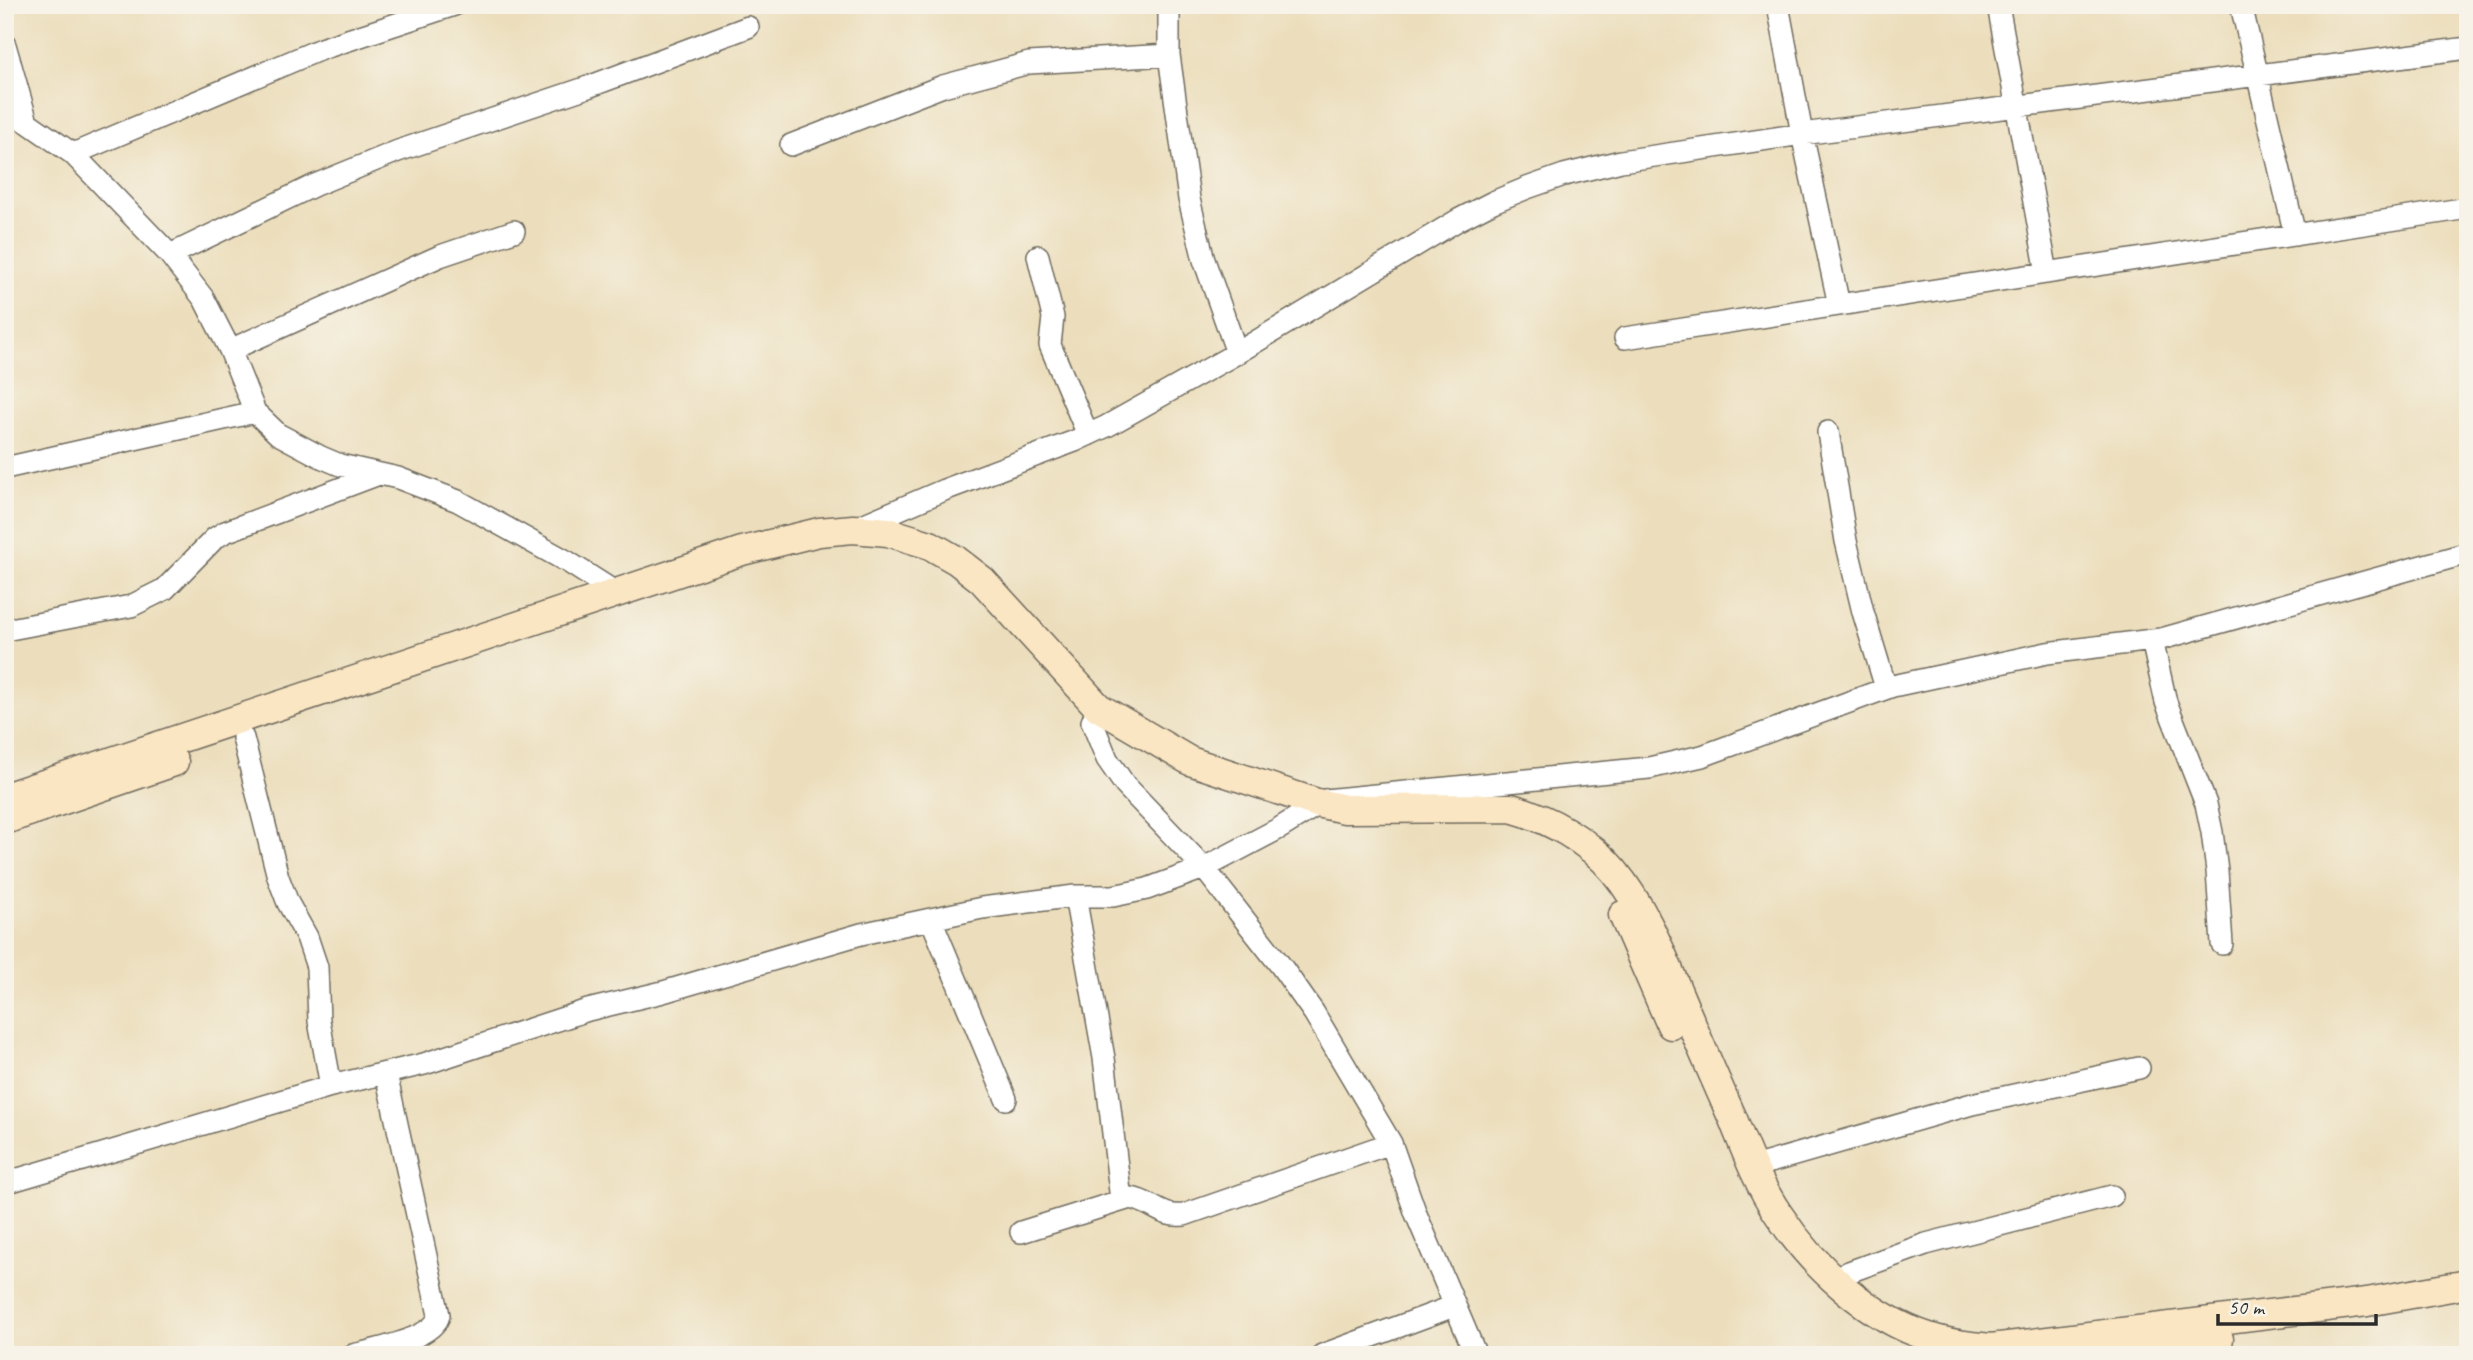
<svg xmlns="http://www.w3.org/2000/svg" width="2473" height="1360" font-family="Caveat,sans-serif">
	<rect width="100%" height="100%" fill="#f7f3e8"/>
	<filter id="ink" filterUnits="userSpaceOnUse"><feTurbulence type="fractalNoise" baseFrequency=".0143" numOctaves="2"/><feDisplacementMap in="SourceGraphic" scale="14" xChannelSelector="R" yChannelSelector="G"/><feConvolveMatrix kernelMatrix="1 2 1 2 8 2 1 2 1" color-interpolation-filters="sRGB"/></filter>
	<filter id="wash" filterUnits="userSpaceOnUse"><feTurbulence type="fractalNoise" baseFrequency=".00686" numOctaves="4" result="noise"/><feDisplacementMap in="SourceGraphic" scale="28" xChannelSelector="R" yChannelSelector="G"/><feGaussianBlur stdDeviation="1.57" result="paint"/><feColorMatrix in="noise" values="0 0 0 0 0 0 0 0 0 0 0 0 0 0 0 0 0 1.4 0 .05"/><feComposite in="paint" operator="in"/></filter>
	<g filter="url(#wash)">
		<rect width="100%" height="100%" fill="#ecdebc"/>
	</g>
	<g filter="url(#ink)">
		<g fill="none" stroke-linecap="round" stroke-linejoin="round">
			<defs>
				<path id="minor" d="M1169 5V55L1189 199 1204 260 1237 353
					M1778 5 1802 134 1839 305
					M1998 5 2047 273
					M2241 5 2295 235
					M5 45 27 122
					M5 111 27 122 73 154 170 255 204 299 230 350 255 412 278 434 321 457 340 465 398 478 458 501 568 562 615 592
					M791 145 943 86 1029 63 1169 55
					M73 154 321 49 454 5
					M170 255 315 185 398 151 588 87 748 27
					M1038 256 1053 317 1050 345 1088 435
					M1625 338 2468 208
					M230 350 440 256 514 231
					M1828 432 1846 541 1863 612 1886 688
					M5 468 255 412
					M853 529 944 490 1075 441 1107 426 1237 353 1458 220 1493 202 1527 188 1564 175 1621 161 1802 134 2468 48
					M5 630 131 606 165 589 215 538 225 532 379 474
					M2152 640 2166 702 2206 804 2212 832 2217 871 2222 944
					M1098 707 1092 722 1107 759 1125 785 1204 868 1281 966 1314 1013 1391 1143 1416 1214 1476 1355
					M243 738 278 877 288 903 307 937 317 967 319 1021 331 1086
					M1075 896 1104 1058 1121 1200
					M931 919 1006 1099
					M1753 1167 1972 1104 2139 1068
					M5 1183 331 1086 424 1064 588 1010 663 992 861 934 982 908 1075 896H1113L1147 889 1204 868 1280 828 1325 800 1649 768 1702 756 1893 686 2047 653 2161 639 2468 553
					M1021 1232 1130 1198C1152 1201 1160 1218 1184 1215L1391 1143
					M1832 1278 1926 1244 2112 1196
					M353 1355C374 1350 435 1338 439 1315L386 1074
					M1322 1355 1454 1306"/>
				<path id="secondary" d="M5 797 742 551 819 532 853 529 888 532 911 539 930 545 956 560 982 580 1098 707 1190 761 1317 803 1345 809 1511 808C1548 818 1589 841 1614 871 1643 906 1661 951 1678 992 1696 1035 1714 1077 1733 1119 1746 1152 1759 1186 1779 1215 1813 1267 1869 1318 1929 1337 1949 1344 1970 1346 1991 1348L2367 1302 2468 1284
					M5 820 174 762
					M1623 915 1671 1025
					M2111 1355 2219 1339"/>
			</defs>
			<!-- minor casing -->
			<use href="#minor" stroke="#6f6a5e" stroke-width="24"/>
			<!-- secondary casing -->
			<use href="#secondary" stroke="#6f6a5e" stroke-width="31"/>
			<!-- minor -->
			<use href="#minor" stroke="#fff" stroke-width="21"/>
			<!-- secondary -->
			<use href="#secondary" stroke="#fbe6c3" stroke-width="28"/>
		</g>
	</g>
	<!-- margin -->
	<rect width="2473" height="1360" fill="none" stroke="#f7f3e8" stroke-width="28"/>
	<!-- scale -->
	<path d="M2218 1314v10h158v-10" fill="none" stroke="#2b2b2b" stroke-width="3.5"/>
	<text x="2228" y="1314" font-size="21" fill="#2b2b2b" stroke="#f7f3e8" stroke-width="5" paint-order="stroke">50 m</text>
</svg>
